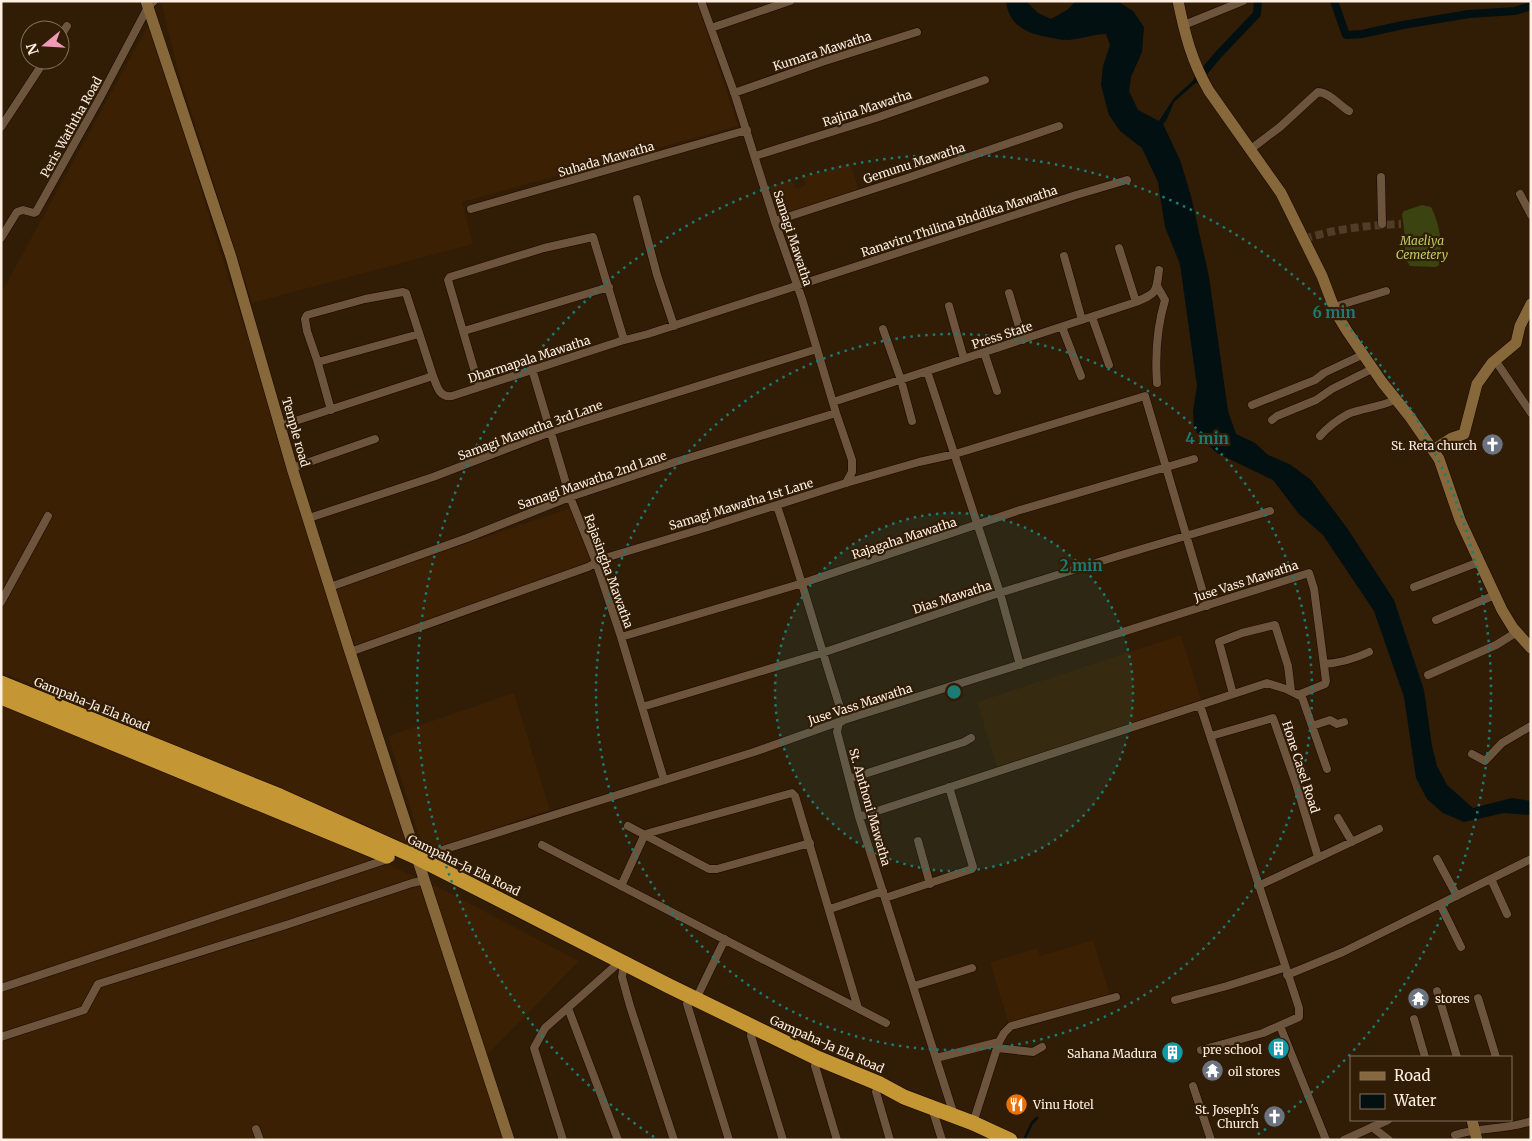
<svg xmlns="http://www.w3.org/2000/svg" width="1532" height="1141" font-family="Merriweather,serif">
	<rect width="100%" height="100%" fill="#311c06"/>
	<!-- built -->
	<path fill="#3b2003" d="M161 1H697L738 126 462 202 473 244 252 303 178 71Z
		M151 20 212 226 409 835 405 846 364 825 1 672V293Z
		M850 163 859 191 779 216 769 186 792 180 796 189 806 185 803 177Z
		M573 507 592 565 372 640V643L354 649 333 589Z
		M1181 635 1201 700 997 767 977 702Z
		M514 693 550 810 424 852 388 736Z
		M1 704 380 861 446 891 579 961 479 1063 504 1140H1Z
		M1093 940 1110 995 1009 1025 990 962 1038 948 1040 956Z"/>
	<!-- green -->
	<path fill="#3b4410" d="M1422 205 1431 207C1440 224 1443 246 1439 265L1436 267 1410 266 1405 258V236L1402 214 1404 211Z"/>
	<!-- water -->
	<path fill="#021011" d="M1006 1H1026L1038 13 1051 19 1067 10 1076 1H1117L1133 11 1144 27 1142 52 1131 77 1129 91 1138 110 1159 121 1174 98 1196 78 1199 80 1174 102 1166 121 1163 124 1180 160 1191 196 1209 277 1228 411 1236 434 1255 443 1268 455 1291 465 1311 480 1347 528 1394 600 1424 690 1432 746 1437 766 1447 785 1473 808 1512 798 1531 801V815L1504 813 1464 822 1443 813 1427 799 1416 778 1404 697 1374 611 1323 535 1299 514 1273 480 1217 453 1200 438 1194 427 1193 411 1197 386 1180 264 1165 227 1158 182 1142 148 1120 131 1109 115 1101 85 1103 66 1110 45 1106 34C1093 34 1081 39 1068 40 1063 40 1058 39 1053 38 1030 34 1009 28 1006 1Z"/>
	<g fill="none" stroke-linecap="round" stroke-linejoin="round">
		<!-- stream -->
		<path stroke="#021011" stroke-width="2.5" d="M1024 1140 1032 1123 1037 1118"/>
		<!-- canal -->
		<path stroke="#021011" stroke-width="8" d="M1334 1 1346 35 1362 34 1403 25 1469 14 1515 11 1531 6
			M1198 79 1218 55 1257 14 1258 1"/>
		<!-- street-tunnel -->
		<path stroke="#503c27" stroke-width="8" stroke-dasharray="8 4" stroke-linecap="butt" d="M1304 239C1335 229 1368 225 1401 224"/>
		<defs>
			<path id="street" d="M701 1 735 95 776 225 802 299 836 413 852 460V472L846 483
				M1184 25 1243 1
				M711 28 790 1
				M60 37 67 26
				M734 93 822 62 917 32
				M1 127 45 60
				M1251 149 1280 127 1318 92C1329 92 1340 106 1349 111
				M755 156 876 118 985 80
				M1381 177 1382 224
				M1520 194 1531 215
				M637 199 657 275 674 326
				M471 209 747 130
				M775 221 910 177 1059 126
				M1 238 17 212 23 210 34 213 36 212 101 96 148 7 154 1
				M1119 248 1136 302
				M1064 256 1082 320
				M1157 286 1165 300C1157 327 1155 355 1157 383
				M1009 293 1023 340
				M949 306 964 359
				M1334 307 1386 291
				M1092 317 1109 365
				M1062 327 1081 376
				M883 329 901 380 912 421
				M464 331 609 287
				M984 352 997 391
				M1495 360 1531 413
				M318 362 419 334
				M532 369 570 497 596 562 621 637 664 780
				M927 371 1000 593 1020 665
				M479 386 448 280 450 277 544 248 593 237 624 340
				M833 402 1136 302C1157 293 1156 293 1159 270
				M1252 405 1315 380 1324 373 1362 355
				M331 410 317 360 307 331 305 319 307 315 365 299 403 292 406 293 433 376
				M1272 420 1277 416 1316 400 1332 389 1372 369
				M280 426 433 376C437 386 439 398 452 396L621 341 648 334 1076 195 1127 180
				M1320 436C1328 427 1337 420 1348 414 1363 408 1380 407 1395 400
				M292 468 375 439
				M777 506C801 577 821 649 844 720
				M309 518 433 477 556 430 817 349
				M330 587 467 538 570 497 675 462 836 413
				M1414 587 1479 562
				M1 602 48 516
				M1436 620 1495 595
				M621 637 803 583 1017 511 1194 459
				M350 652 588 567 605 558 708 527 846 483 919 462 955 454 1145 396 1207 606
				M1324 664C1340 663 1354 659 1369 652
				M1428 675 1496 645 1517 632
				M1233 694 1219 642 1242 633 1275 625 1288 666 1291 691
				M1200 705 1299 1008V1017L1263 1033 1201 1050
				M642 707 822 653 993 595 1118 556 1270 511
				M844 720 839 723 837 732 859 817 954 1115
				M1312 726 1330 720 1337 724 1344 722
				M1211 736 1273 718 1297 787 1318 857
				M1472 754 1485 761 1502 743 1531 726
				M849 779 964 742 971 738
				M859 817 1267 683 1286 689 1302 697 1327 769
				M1338 818 1352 842
				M628 826 709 869H717L810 843
				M918 841 930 884
				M542 845 886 1023
				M420 857 754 752 844 720 1309 573 1314 589 1326 681 1325 684 1298 695
				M1437 859 1457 896
				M1491 879 1507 914
				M621 886 644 836 649 833 792 793 795 796 858 1008
				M1258 886 1379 829
				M885 898 972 869 973 867 949 787
				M1440 904 1461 947
				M830 909 883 891
				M624 963 622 977 630 1006 674 1140
				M1287 975 1343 952 1529 860
				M914 986 972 968
				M1 988 391 858
				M1437 991 1457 1057
				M1478 998 1496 1057
				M696 999 725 939
				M1175 1000 1227 986 1284 968
				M687 1004 729 1140
				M568 1008 618 1140
				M1414 1019 1425 1057
				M752 1026 751 1036 783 1140
				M1280 1026 1326 1140
				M1 1037 84 1010 98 984 286 925 412 883 425 880
				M997 1048 1033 1052 1042 1047
				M936 1058 999 1042
				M815 1066 837 1140
				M1193 1086 1211 1140
				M876 1092 890 1140
				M932 1108 942 1140
				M973 1123 999 1042 1004 1033 1011 1026 1116 997
				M1372 1127 1389 1140
				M256 1129 260 1140
				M1455 1135C1480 1127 1506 1130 1531 1121
				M563 1140 534 1048 545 1028 614 967 618 960
				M1344 1140 1388 1120"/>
			<path id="secondary" d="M146 1 231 257 292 468 350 652 509 1140
				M1178 1C1185 35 1192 62 1209 91L1281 193 1322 276 1336 313 1347 331 1382 382 1410 417 1439 459 1460 520 1502 610 1513 628 1531 648
				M1433 450 1452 438 1464 434 1477 384 1492 363 1516 343 1520 326 1531 304
				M1472 1120 1477 1140"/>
			<path id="highway" d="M1 683 280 796 418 858 669 986 817 1058 880 1084 904 1097 973 1123 1010 1140
				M1 697 387 856"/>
		</defs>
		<!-- street casing -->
		<use href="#street" stroke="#180600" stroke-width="9"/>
		<!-- secondary casing -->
		<use href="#secondary" stroke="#180600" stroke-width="12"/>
		<!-- highway casing -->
		<use href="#highway" stroke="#180600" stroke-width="16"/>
		<!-- street -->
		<use href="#street" stroke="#6d543d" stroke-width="8"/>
		<!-- secondary -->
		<use href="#secondary" stroke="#87683a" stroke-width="11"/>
		<!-- highway -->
		<use href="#highway" stroke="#c59734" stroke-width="15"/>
	</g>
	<!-- distance rings -->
	<circle cx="954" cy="692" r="179" fill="#1b7c74" fill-opacity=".12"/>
	<g fill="none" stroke="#1b7c74" stroke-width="2.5" stroke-dasharray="2.5 5">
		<circle cx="954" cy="692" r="179"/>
		<circle cx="954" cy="692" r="358"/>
		<path d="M654 1137A537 537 0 1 1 1254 1137"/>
	</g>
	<!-- icons -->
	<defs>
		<symbol id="church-disc" viewBox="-11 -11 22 22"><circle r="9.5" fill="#6b7280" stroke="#311c06"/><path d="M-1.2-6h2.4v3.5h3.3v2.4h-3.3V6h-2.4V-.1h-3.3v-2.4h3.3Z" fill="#fff"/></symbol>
		<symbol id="temple-disc" viewBox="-11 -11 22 22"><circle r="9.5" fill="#6b7280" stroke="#311c06"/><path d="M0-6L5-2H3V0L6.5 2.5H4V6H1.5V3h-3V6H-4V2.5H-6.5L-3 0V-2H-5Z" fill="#fff"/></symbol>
		<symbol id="building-disc" viewBox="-11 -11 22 22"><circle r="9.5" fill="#0f9aa8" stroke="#311c06"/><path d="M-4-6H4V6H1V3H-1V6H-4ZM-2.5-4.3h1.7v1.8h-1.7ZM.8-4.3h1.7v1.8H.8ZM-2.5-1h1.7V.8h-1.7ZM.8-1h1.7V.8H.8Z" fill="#fff"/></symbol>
		<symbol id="restaurant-disc" viewBox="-11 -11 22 22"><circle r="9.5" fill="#e8710a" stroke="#311c06"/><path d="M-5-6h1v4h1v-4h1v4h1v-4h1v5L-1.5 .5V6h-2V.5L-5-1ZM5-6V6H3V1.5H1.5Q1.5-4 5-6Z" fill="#fff"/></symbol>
	</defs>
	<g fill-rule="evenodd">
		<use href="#church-disc" x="1480" y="432" width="25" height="25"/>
		<use href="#temple-disc" x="1406" y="986" width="25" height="25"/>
		<use href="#building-disc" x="1266" y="1036" width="25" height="25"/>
		<use href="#building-disc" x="1160" y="1040" width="25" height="25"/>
		<use href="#temple-disc" x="1200" y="1058" width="25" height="25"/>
		<use href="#restaurant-disc" x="1004" y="1092" width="25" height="25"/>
		<use href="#church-disc" x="1262" y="1104" width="25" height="25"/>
	</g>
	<g text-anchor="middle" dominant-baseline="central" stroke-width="4.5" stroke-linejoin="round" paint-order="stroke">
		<!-- street labels -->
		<g font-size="12" fill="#feefe2" stroke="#311c06">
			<text transform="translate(822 51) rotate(-18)">Kumara Mawatha</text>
			<text transform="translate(867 108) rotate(-18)">Rajina Mawatha</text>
			<text transform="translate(71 127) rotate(-61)">Peris Waththa Road</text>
			<text transform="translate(606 159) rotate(-16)">Suhada Mawatha</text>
			<text transform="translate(914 163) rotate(-18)">Gemunu Mawatha</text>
			<text transform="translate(959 221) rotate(-18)">Ranaviru Thilina Bhddika Mawatha</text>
			<text transform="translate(793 238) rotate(72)">Samagi Mawatha</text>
			<text transform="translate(1002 335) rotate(-18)">Press State</text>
			<text transform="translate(529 359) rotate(-18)">Dharmapala Mawatha</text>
			<text transform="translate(530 430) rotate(-20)">Samagi Mawatha 3rd Lane</text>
			<text transform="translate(296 432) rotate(74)">Temple road</text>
			<text transform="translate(592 480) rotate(-19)">Samagi Mawatha 2nd Lane</text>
			<text transform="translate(741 504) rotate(-17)">Samagi Mawatha 1st Lane</text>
			<text transform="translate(904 538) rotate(-18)">Rajagaha Mawatha</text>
			<text transform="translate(609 571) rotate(70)">Rajasingha Mawatha</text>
			<text transform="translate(1246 581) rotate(-18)">Juse Vass Mawatha</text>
			<text transform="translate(952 597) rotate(-18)">Dias Mawatha</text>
			<text transform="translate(92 704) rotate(22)">Gampaha-Ja Ela Road</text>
			<text transform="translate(860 704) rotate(-18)">Juse Vass Mawatha</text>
			<text transform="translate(1301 767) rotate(72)">Hone Casel Road</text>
			<text transform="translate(870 807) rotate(74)">St. Anthoni Mawatha</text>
			<text transform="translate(464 865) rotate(26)">Gampaha-Ja Ela Road</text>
			<text transform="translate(827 1044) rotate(24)">Gampaha-Ja Ela Road</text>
		</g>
		<!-- park labels -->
		<g font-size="12" font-style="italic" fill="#bad062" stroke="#311c06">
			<text x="1422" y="240">Maeliya<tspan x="1422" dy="14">Cemetery</tspan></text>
		</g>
		<!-- poi labels -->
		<g font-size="12" fill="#feefe2" stroke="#311c06" text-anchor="end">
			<text x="1477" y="445">St. Reta church</text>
			<text x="1435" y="998" text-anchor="start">stores</text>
			<text x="1262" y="1049">pre school</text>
			<text x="1157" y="1053">Sahana Madura</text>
			<text x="1228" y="1071" text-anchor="start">oil stores</text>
			<text x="1033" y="1104" text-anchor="start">Vinu Hotel</text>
			<text x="1259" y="1109">St. Joseph's<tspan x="1259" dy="14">Church</tspan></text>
		</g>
	</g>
	<circle cx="954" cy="692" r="8" fill="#1b7c74" stroke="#311c06" stroke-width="2.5"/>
	<g font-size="15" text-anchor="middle" font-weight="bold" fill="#1b7c74" stroke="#311c06" stroke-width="4.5" stroke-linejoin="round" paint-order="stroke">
		<text x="1334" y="318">6 min</text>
		<text x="1207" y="444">4 min</text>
		<text x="1081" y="571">2 min</text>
	</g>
	<!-- border -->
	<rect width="1532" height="1141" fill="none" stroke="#feefe2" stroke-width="5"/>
	<!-- legend -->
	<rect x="1350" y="1056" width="162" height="65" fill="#311c06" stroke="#83705e"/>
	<rect x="1360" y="1072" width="25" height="8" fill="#87683a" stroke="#83705e"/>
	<text x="1394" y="1081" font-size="15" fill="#feefe2">Road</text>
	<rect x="1360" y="1094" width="25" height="15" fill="#021011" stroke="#83705e"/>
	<text x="1394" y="1106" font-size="15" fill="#feefe2">Water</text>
	<!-- north arrow -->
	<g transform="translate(45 45) rotate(252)"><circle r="24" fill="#311c06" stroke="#83705e"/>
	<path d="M0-4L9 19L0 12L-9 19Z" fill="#f09ab7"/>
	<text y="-8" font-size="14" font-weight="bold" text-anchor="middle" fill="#feefe2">N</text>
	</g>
</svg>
